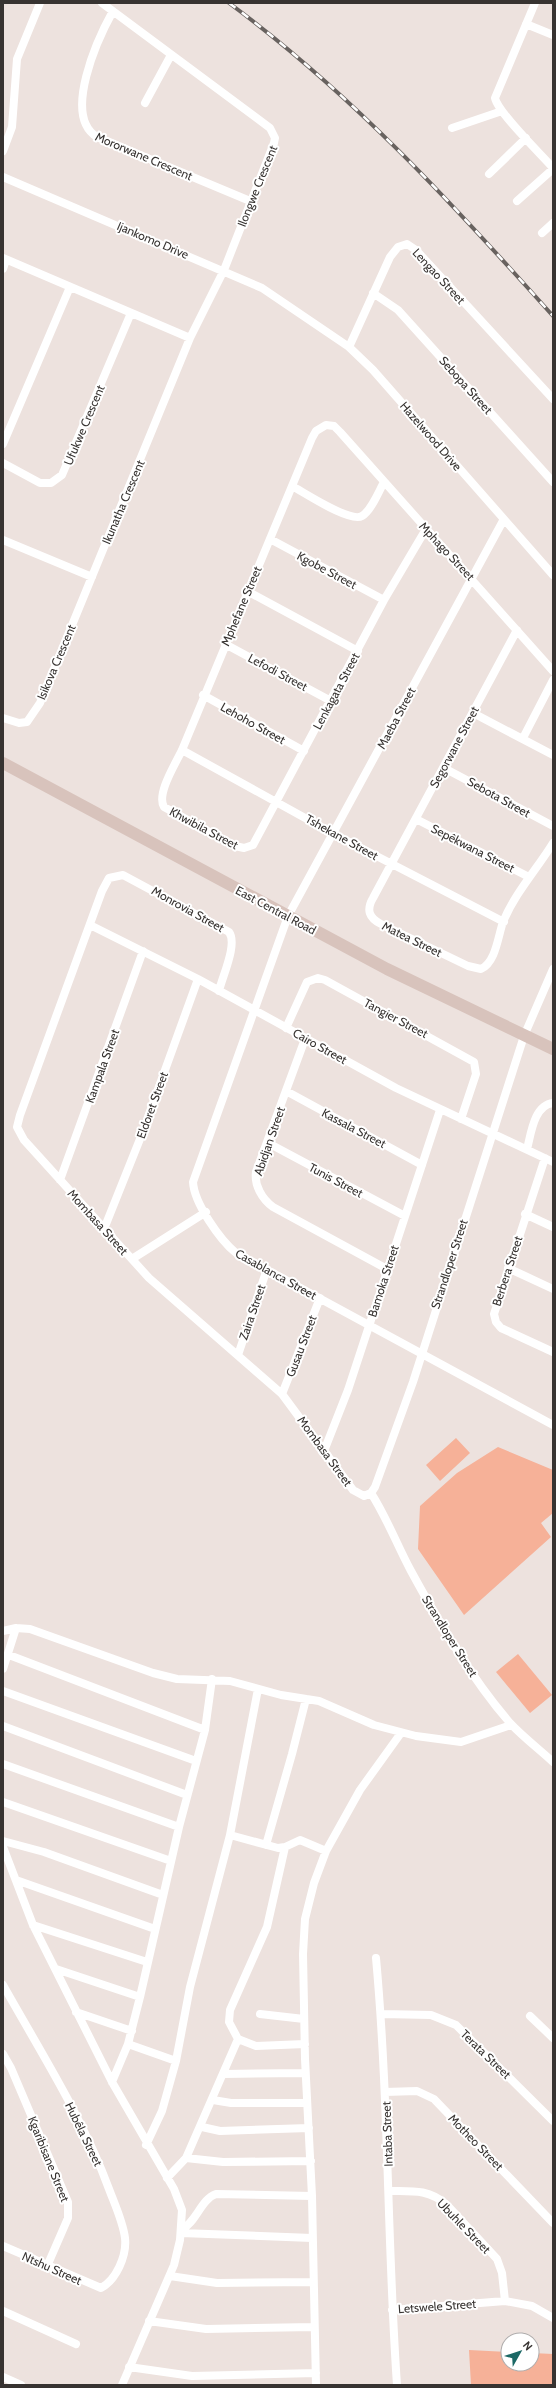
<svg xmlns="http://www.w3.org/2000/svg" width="556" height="2388" font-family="Cabin,sans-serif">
	<rect width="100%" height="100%" fill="#ede2de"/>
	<!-- green -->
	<path fill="#f6b198" d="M456 1438 470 1453 440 1481 426 1465Z
		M498 1447 553 1470V1513L541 1523 551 1537 464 1615 418 1549 420 1506 457 1473Z
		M518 1654 552 1695 530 1713 496 1672Z
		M469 2350 508 2352V2364H532V2353L553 2354V2385H471Z"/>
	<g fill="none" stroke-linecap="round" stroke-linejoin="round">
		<!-- street -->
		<path stroke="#fff" stroke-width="8" d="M535 3 495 98C498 113 541 154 553 168
			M113 11C98 38 62 116 97 137L250 201
			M526 24 553 35
			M145 103 171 55
			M452 128 502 111
			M3 151 12 127 17 59 40 3
			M489 174 526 138
			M3 177 262 288 349 347 373 370 553 575
			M517 201 553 169
			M542 233 553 223
			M3 258 190 338
			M3 269 6 260
			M373 293 398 310 553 482
			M349 347 390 257 398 247 407 244 416 250 553 399
			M3 444 70 287
			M3 463 40 483H51L62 475 131 313
			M292 486C305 493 350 523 362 516 371 511 379 491 384 482
			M504 519 288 916 193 1182C194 1203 220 1240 236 1253L553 1425
			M426 529 384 600 253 845 244 848 235 846 164 807C156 794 176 763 182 750L312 438 316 431 326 425 334 426 340 432 553 671
			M270 539 384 600
			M3 540 92 577
			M247 591 358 651
			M517 630 373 898C366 910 369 918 381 924L468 966 481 969C496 962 498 936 503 922 515 893 537 869 553 843
			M225 644 331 701
			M203 695 304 751
			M473 713 553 755
			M3 718 19 723 27 722 40 703 190 338 224 270 274 143 275 138 270 128 102 3
			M523 738 553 680
			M182 750 334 834 504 922
			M444 768 553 826
			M416 819 529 877
			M90 925 198 979 396 1088 553 1162
			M219 991C222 977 238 944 229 932L123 875 109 878 102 891 20 1115 17 1127 24 1140 149 1278 282 1394 353 1490 364 1496 371 1493 375 1487 413 1382 524 1036 553 969
			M286 1028 307 982 318 978 325 980 474 1062 476 1074 461 1119
			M305 1039 256 1172C254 1185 262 1199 273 1207L387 1269
			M286 1091 422 1165
			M268 1143 405 1216
			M527 1149C531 1134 534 1105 553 1103
			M545 1158 494 1314 496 1322 501 1328 553 1352
			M60 1180 143 951
			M525 1214 553 1227
			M104 1229 140 1139 198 979
			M132 1259 206 1212
			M508 1268 553 1289
			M238 1355 267 1269
			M282 1394 320 1298
			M324 1451 348 1390 440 1110
			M371 1493C387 1518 397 1545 411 1571 440 1624 471 1678 510 1723 523 1737 539 1749 553 1762
			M3 1631 16 1628
			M9 1655 205 1730
			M3 1669 16 1628 30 1629 153 1673 177 1679 230 1681 281 1695 319 1701 374 1725 416 1736 461 1742 511 1725
			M3 1691 196 1761
			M3 1726 187 1795
			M3 1764 179 1827
			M3 1802 171 1861
			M230 1835 278 1848 285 1847 300 1840 326 1851
			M3 1841 44 1852 163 1895
			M266 1845 292 1754 306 1699
			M3 1847 33 1925 112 2082 174 2189 182 2210 180 2240 174 2265 122 2385
			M16 1880 155 1929
			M33 1925 147 1962
			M376 1958C389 2100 387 2243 397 2385
			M56 1969 140 1997
			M3 1985C40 2051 83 2118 109 2189 115 2205 123 2222 125 2238 127 2256 116 2280 101 2288L3 2246
			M76 2012 132 2031
			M260 2014 304 2019
			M382 2014 431 2015 456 2025 553 2121
			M530 2016 553 2038
			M238 2039 256 2046 305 2044
			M128 2044 176 2061
			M3 2054 11 2068 68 2202V2218L48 2264
			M223 2074 305 2073
			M112 2082 128 2044 140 1997 179 1827 205 1730 212 1679
			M385 2092 417 2091 434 2099 553 2223
			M213 2100 231 2103H307
			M202 2127 220 2131 309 2128
			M146 2145 162 2111 176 2061 190 1987 230 1835 258 1689
			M186 2158 238 2039 229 2022 230 2010 267 1927 285 1847
			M167 2178 186 2158 223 2162 311 2161
			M389 2191C412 2191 429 2189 447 2205L497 2259 502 2273 505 2301
			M181 2230C196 2223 201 2199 216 2194L312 2196
			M181 2233 312 2238
			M170 2276 217 2283 313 2282
			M392 2310 505 2301 532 2306 553 2318
			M3 2311 76 2344
			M149 2321 206 2329 314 2327
			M129 2367 192 2376 316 2373
			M3 2377 21 2385
			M316 2385 312 2196 305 2059 303 1954 305 1919 314 1883 326 1851 360 1790 401 1733"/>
		<!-- secondary -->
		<path stroke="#d8c3bc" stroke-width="12" d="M3 763 387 969 553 1049"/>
		<defs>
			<path id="rail" d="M229 3C351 93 452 203 553 316"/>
		</defs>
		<!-- rail casing -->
		<use href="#rail" stroke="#68625f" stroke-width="4"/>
		<!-- rail -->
		<use href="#rail" stroke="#fff" stroke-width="2.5" stroke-dasharray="8" stroke-linecap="butt"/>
	</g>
	<g text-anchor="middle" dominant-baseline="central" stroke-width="4" stroke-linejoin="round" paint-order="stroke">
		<!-- street labels -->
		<g font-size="12" fill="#373331" stroke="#fff">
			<text transform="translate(144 156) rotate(23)">Mororwane Crescent</text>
			<text transform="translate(257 186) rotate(-68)">Ilongwe Crescent</text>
			<text transform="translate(153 240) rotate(23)">Ijankomo Drive</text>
			<text transform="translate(439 276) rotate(47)">Lengao Street</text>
			<text transform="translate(466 385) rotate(48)">Sebopa Street</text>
			<text transform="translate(84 425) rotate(-67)">Ufukwe Crescent</text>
			<text transform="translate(431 436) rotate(49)">Hazelwood Drive</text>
			<text transform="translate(123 502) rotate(-67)">Ikunatha Crescent</text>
			<text transform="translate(447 551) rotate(47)">Mphago Street</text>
			<text transform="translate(327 570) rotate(28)">Kgobe Street</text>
			<text transform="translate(241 606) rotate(-67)">Mphefane Street</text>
			<text transform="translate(56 662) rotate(-67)">Isikova Crescent</text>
			<text transform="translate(278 672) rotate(28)">Lefodi Street</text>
			<text transform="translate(336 691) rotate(-62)">Lenkagata Street</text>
			<text transform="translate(396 718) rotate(-62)">Maeba Street</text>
			<text transform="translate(253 723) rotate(29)">Lehoho Street</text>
			<text transform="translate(454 747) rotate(-62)">Segorwane Street</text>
			<text transform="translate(499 797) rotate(29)">Sebota Street</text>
			<text transform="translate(204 828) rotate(28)">Khwibila Street</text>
			<text transform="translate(342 837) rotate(29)">Tshekane Street</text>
			<text transform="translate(473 848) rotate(27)">Sepêkwana Street</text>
			<text transform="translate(188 909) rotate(29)">Monrovia Street</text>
			<text transform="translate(276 910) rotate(28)">East Central Road</text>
			<text transform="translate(412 939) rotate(26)">Matea Street</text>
			<text transform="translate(396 1018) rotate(28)">Tangier Street</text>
			<text transform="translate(320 1046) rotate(29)">Cairo Street</text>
			<text transform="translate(102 1066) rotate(-70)">Kampala Street</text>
			<text transform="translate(152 1105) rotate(-70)">Eldoret Street</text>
			<text transform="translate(354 1128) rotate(28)">Kassala Street</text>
			<text transform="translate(269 1141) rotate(-71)">Abidjan Street</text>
			<text transform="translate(336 1180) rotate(28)">Tunis Street</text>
			<text transform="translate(98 1222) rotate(48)">Mombasa Street</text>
			<text transform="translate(449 1264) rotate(-72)">Strandloper Street</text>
			<text transform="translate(507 1271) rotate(-72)">Berbera Street</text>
			<text transform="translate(276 1274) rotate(29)">Casablanca Street</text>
			<text transform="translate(383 1281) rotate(-72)">Bamoka Street</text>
			<text transform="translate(252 1312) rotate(-71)">Zaira Street</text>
			<text transform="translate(301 1346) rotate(-69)">Gusau Street</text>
			<text transform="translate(325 1451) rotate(54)">Mombasa Street</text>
			<text transform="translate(450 1636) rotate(58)">Strandloper Street</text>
			<text transform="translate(486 2054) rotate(44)">Terata Street</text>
			<text transform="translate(84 2134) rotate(64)">Hubêla Street</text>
			<text transform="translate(387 2134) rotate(-92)">Intaba Street</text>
			<text transform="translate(476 2142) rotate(46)">Motheo Street</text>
			<text transform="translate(49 2159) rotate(68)">Kgaribisane Street</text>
			<text transform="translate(464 2226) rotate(46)">Ubuhle Street</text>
			<text transform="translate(52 2268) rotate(24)">Ntshu Street</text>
			<text transform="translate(437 2306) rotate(-4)">Letswele Street</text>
		</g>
	</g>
	<!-- border -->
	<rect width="556" height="2388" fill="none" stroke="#373331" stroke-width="8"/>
	<!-- north arrow -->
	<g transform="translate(520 2352) rotate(51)"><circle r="19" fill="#ffffff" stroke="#afadad"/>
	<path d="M0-3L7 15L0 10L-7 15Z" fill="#1b6865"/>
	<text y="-6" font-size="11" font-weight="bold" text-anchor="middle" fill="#373331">N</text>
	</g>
</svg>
